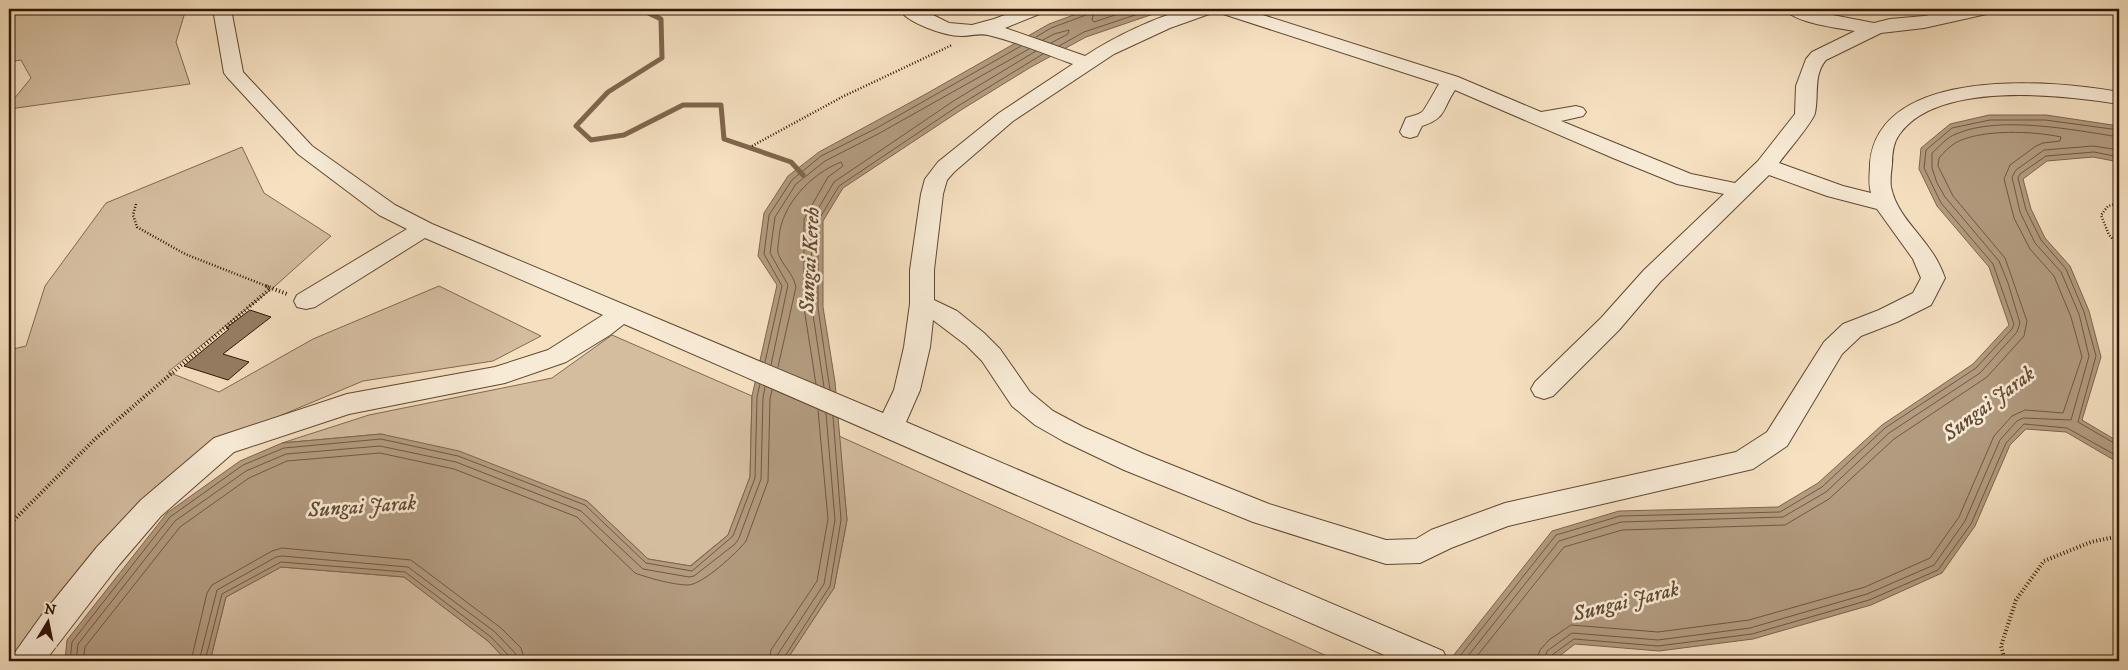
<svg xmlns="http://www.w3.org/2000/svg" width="2128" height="670" font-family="'IM FELL DW Pica',serif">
	<rect width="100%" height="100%" fill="#f5e0c0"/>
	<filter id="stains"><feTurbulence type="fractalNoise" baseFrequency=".004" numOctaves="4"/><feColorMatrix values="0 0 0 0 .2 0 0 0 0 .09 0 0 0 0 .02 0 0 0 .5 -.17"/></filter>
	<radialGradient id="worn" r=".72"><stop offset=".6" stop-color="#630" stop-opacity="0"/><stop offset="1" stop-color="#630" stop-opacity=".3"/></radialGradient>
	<!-- green -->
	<path fill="#d4bd9f" stroke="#826850" d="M109 9H186L176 42 190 84 9 109V105L31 78 21 60 9 62V10L86 13Z
		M242 147 264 193 331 236 274 287 168 372 219 392 313 339 439 286 541 336 493 361 363 381 215 443 31 635 11 661H9V350L26 346 45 286 106 203Z
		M612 335 752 396 750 477 728 535 690 566 648 559 587 501 381 434 282 443 369 415 552 378Z
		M839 436 1338 661H786L834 588 847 520Z
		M281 567 404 577 488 641 507 661H210L226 597Z"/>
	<!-- water -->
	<path fill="#b29b7f" stroke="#7e654c" d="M1090 9H1168L1086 37 1031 67 961 110 843 188 823 221V307L835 382 847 520 834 588 786 661H507L488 641 404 577 281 567 226 597 210 661H65L67 640 167 513 240 461 282 443 381 434 459 451 587 501 648 559 691 566 728 535 750 477 752 396 777 285 758 256 764 213 788 176 819 152 924 95 1049 24Z
		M1989 115H2046L2119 126V162L2093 157 2047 161 2023 179 2031 209 2045 238 2070 266 2089 311 2101 357 2082 420 2119 442V463L2066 432 2026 429 2010 445 1975 526 1942 573 1871 605 1753 639 1659 651 1575 644 1553 661H1449L1552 531 1619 511 1778 507 1818 483 1882 425 1973 364 2009 325 1989 267 1937 206 1919 169 1921 148 1950 124Z"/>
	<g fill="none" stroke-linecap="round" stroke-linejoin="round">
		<!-- shore -->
		<path stroke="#715840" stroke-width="1" d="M1095 9 1092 20 1094 22 1133 9
			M1036 37 1051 28 1086 15 1089 9
			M1043 40 1054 34 1069 30 1068 34 1051 43
			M1059 46 1084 32 1153 9
			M2119 157 2094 152 2046 156 2020 174 2018 178 2026 210 2041 240 2066 269 2084 312 2096 356 2078 422 2119 446
			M765 362 782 286 764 254 769 215 792 180 821 156 875 129 1021 46
			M771 365 788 285 770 253 775 217 796 184 825 161 878 134 1029 49
			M778 367 796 287C793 273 782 265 778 253 777 248 779 241 779 237 782 204 811 174 841 162L843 166 828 177 804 219V308L816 384
			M824 387 812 308 811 221 834 182 955 100 1036 51
			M830 390 818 308V221L839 186 958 106 1043 54
			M70 661 72 642 170 517 243 465 284 448 381 439 458 456 585 505 646 563 692 571 733 536 755 478 757 397 760 384
			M76 661 78 644 175 521 246 471 286 454 380 446 456 462 581 511 643 569 689 577 694 576 735 544 739 538 761 479 763 398 765 387
			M83 661 85 647 180 527 249 478 287 461 380 453 454 469 577 517 635 573C648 578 674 585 688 585 702 585 738 552 746 541L768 481 770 399 772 390
			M191 661 207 593 212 585 272 551 282 548 411 560 501 628 521 648 525 661
			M199 661 217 590 276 557 282 556 408 567 495 632 515 653 517 661
			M205 661 222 594 281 562 405 572 491 637 509 656 511 661
			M769 661 771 650 817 581 828 519 818 410
			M776 661 778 654 824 584 835 520 826 413
			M782 661 830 586 841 520 833 416
			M1456 661 1556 535 1620 516 1780 512 1822 487 1885 428 1976 368 2012 329 2014 324 1993 264 1941 203 1924 168 1926 150 1952 128 1990 120H2045L2119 130
			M1464 661 1559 541 1621 522 1783 517 1826 492 1889 433 1980 373 2017 332 2020 323 2008 283 1999 261 1945 197 1937 183 1932 168V153C1939 147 1947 137 1956 134 1999 115 2074 130 2119 137
			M1473 661 1564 547 1622 530 1785 525 1829 499 1894 439 1987 377 2024 336 2027 321 2005 258 1953 196 1938 166 1939 158C1944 152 1950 146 1957 142 1983 129 2033 131 2061 137L2060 141 2043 143 2036 146 2010 165 2004 179 2014 218 2030 249 2054 276 2071 317 2082 357 2063 413 2025 410 2012 416 1994 436 1959 517 1930 558 1865 587 1749 620 1658 632 1571 625 1549 640 1540 650 1536 661
			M1544 661 1547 651 1572 633 1658 640 1750 628 1867 594 1934 565 1965 521 2000 440 2017 421 2023 418 2071 420 2089 356 2079 314 2061 272 2035 243 2020 212 2012 177 2016 170 2044 150 2093 146 2119 150
			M1550 661 1552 655 1574 639 1658 646 1752 634 1869 600 1938 570 1971 524 2006 443 2024 424 2067 428 2119 457"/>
		<!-- stream -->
		<path stroke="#7e654c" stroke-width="5" d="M640 9 661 19 662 58 608 92 576 126 591 140 624 135 683 105H721L724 139 791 162 803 175"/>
	</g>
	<!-- building -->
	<path fill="#967e64" stroke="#301400" d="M250 310 271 317 223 354 249 362 228 380 184 366 229 329 226 328Z"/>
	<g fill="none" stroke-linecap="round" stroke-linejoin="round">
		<defs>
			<path id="minor" d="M213 9H231L243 72 312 146 395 205 432 224 883 413 894 390 904 347 910 304V270L921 194 925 179 938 162 999 113 1073 64C1045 54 1017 42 988 35 980 33 970 36 961 36 945 36 907 23 899 9H921L949 23 972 25 994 19 1021 9H1045L1042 13 1005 28 1085 56C1114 37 1155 17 1188 9 1196 7 1206 9 1215 9L1212 13 1170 28 1114 54 1013 121 954 172 947 180 943 194 934 270V300L957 311 984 333 1000 349 1030 392 1053 411 1083 427 1144 454 1269 504 1386 540 1416 539 1431 530 1505 503 1736 452 1767 432 1824 342 1843 324 1879 310 1913 293 1921 278 1913 259 1877 209 1827 196 1769 175 1660 282 1619 330 1553 396 1544 399 1535 396 1531 389 1535 382 1601 318 1644 270 1724 194 1677 184 1613 158 1455 90C1442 109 1447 118 1422 126L1417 136 1410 138 1403 136 1400 132 1406 118C1411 116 1418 115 1422 112 1424 111 1436 89 1439 84L1220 13 1217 9H1244L1458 77 1541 112 1576 106 1583 108 1586 112 1583 116 1561 121 1691 174 1735 183 1758 161 1795 114 1796 86 1806 59 1812 52 1855 31C1839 28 1794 23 1785 9H1809L1817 12 1874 23 1890 19 1924 16 1961 9H1994L1991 13 1924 28 1881 33 1826 60C1813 75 1819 95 1815 113 1813 122 1786 153 1779 163L1843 186 1871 193C1868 183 1870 174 1870 163 1879 65 2053 80 2119 92V104C2062 95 1937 80 1899 135 1893 143 1892 155 1892 165 1891 172 1890 180 1891 187 1896 212 1915 228 1929 248 1936 257 1941 267 1945 278L1931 305 1897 322 1861 336 1842 354 1787 446 1753 469 1508 526 1451 548 1420 563 1386 564 1253 522 1124 470 1063 441 1035 425 1012 406 982 361 966 345 933 320 930 347 920 390 906 422 1443 651 1448 661H1398L624 324 610 335 566 362 505 383 349 414 234 452 161 516 119 565 45 661H11L16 651 41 616 97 547 141 500 214 438 347 394 495 367 548 350 603 315 425 238 315 307 306 309 297 307 294 301 297 295 407 229 379 215 298 154 227 77 224 73Z"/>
		</defs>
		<!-- minor casing -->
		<use href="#minor" stroke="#614730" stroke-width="2"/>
		<!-- path-far1 -->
		<path stroke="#301400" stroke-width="2.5" stroke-dasharray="1 2" stroke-linecap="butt" d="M752 146 842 97 952 45
			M2119 203 2108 206 2101 215 2109 235 2119 246
			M136 204 133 215 137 227 185 254 269 287"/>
		<!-- path -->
		<path stroke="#301400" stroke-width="4" stroke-dasharray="1 2.5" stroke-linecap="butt" d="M266 286 287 294
			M9 525 94 440 271 288
			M2005 661 2001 646 2016 600 2044 561 2091 542 2119 536"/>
		<!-- minor -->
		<use href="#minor" fill="#f8ebd6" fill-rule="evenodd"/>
	</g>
	<g text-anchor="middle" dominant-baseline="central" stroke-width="5" stroke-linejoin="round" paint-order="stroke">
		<!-- water labels -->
		<g font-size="21" font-style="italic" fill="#644a33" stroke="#f8ebd6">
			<text transform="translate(810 260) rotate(-87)">Sungai Kereh</text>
			<text transform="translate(1989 404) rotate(-37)">Sungai Jarak</text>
			<text transform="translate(362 507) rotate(-4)">Sungai Jarak</text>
			<text transform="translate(1626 602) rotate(-14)">Sungai Jarak</text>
		</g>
	</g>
	<!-- margin -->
	<rect width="2128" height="670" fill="none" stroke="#f5e0c0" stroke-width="30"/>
	<rect x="10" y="10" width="2108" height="650" fill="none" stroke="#301400" stroke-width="2.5"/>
	<rect x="15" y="15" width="2098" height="640" fill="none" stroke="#301400"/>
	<!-- north arrow -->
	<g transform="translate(48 622) rotate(10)" stroke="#f8ebd6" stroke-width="4" paint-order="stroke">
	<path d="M0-4L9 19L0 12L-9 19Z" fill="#301400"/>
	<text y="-8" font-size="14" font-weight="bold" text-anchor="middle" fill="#301400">N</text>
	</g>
	<rect width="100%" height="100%" filter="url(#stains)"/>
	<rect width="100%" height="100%" fill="url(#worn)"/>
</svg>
